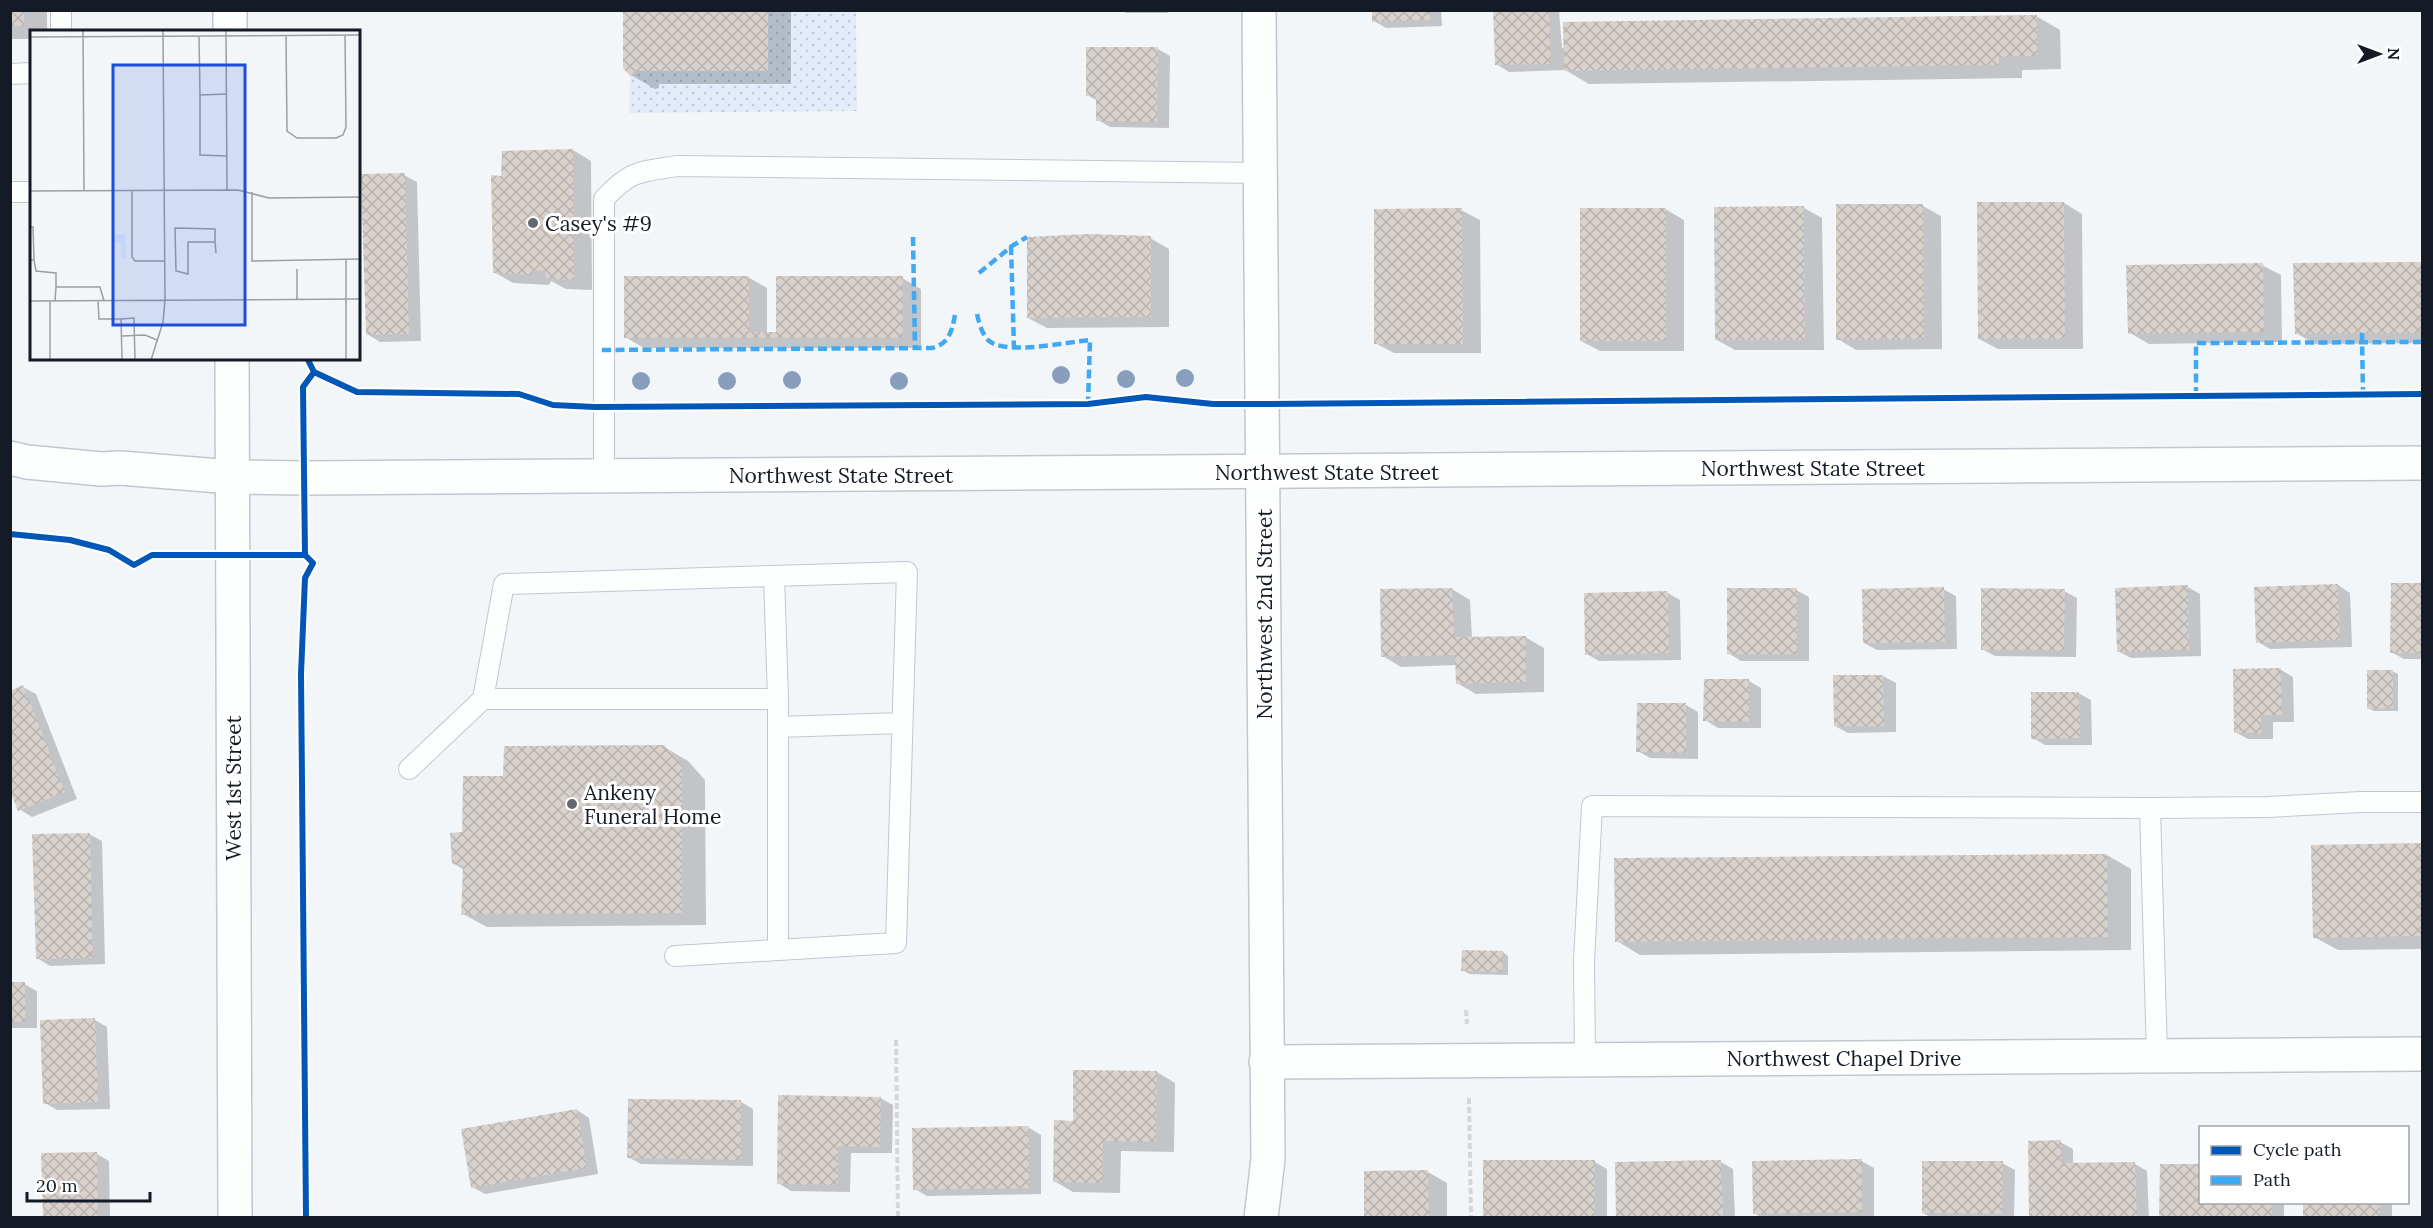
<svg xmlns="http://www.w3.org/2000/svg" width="2433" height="1228" font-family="Lora,serif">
	<defs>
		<pattern id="park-dots" width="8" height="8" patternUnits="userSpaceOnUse" patternTransform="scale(1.5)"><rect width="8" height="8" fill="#e2ecfa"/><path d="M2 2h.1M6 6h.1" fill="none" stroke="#c1cad6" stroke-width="1.8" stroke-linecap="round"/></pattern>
		<pattern id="building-cross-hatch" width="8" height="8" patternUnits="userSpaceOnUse" patternTransform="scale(1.5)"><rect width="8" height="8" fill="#d8d1cc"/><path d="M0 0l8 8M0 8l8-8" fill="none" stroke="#b8b3af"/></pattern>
	</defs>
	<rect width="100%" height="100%" fill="#f3f6f9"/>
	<!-- park -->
	<path fill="url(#park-dots)" d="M768 11H856L857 111 629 113 630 76 635 75V71H768Z"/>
	<!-- shadow -->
	<path fill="#0003" d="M10 10H47V32H32V39H10Z
		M624 10H791V84H659V88L655 89 631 75Z
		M1122 10H1168V13H1126Z
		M1373 10H1441L1442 26 1386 28 1374 21Z
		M1494 10H1559L1562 48 2036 16 2060 30 2061 69 2022 70V78L1589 84 1565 70 1509 72 1496 64Z
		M1158 49 1170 56 1169 128 1110 127 1098 120V101L1087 95Z
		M573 150 591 161 592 290 566 289 551 281 549 285 513 283 494 272 503 177Z
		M404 175 417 182 421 341 380 342 367 334Z
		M2064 203 2082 214 2083 349H1998L1979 339Z
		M1923 206 1941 216 1942 349 1856 350 1838 339Z
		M1804 208 1822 218 1824 350H1735L1717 340Z
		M1665 209 1684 220V351H1600L1581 341Z
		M1461 210 1480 220 1481 353H1394L1375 343Z
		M1150 238 1169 249V327L1047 328 1028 318Z
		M2422 263V343L2315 344 2296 333 2295 264Z
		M2262 265 2281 275 2282 342 2149 344 2130 333Z
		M748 277 767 288V334H778L902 278 921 289V348H644L625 337Z
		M2392 584 2422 585V659H2404L2391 652Z
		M2338 585 2350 593 2352 647 2270 649 2258 642Z
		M2188 587 2200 594 2201 656 2131 658 2118 651Z
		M1452 589 1470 600 1472 638 1525 637 1544 648V692L1476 694 1457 683V665L1401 667 1383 656Z
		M1943 589 1956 596 1957 649 1877 650 1864 643Z
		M1796 590 1809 597V661H1741L1728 653Z
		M2064 591 2077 598 2076 657 1995 656 1982 649Z
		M1668 593 1680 600 1681 660 1599 661 1587 654Z
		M2281 670 2293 677 2294 722H2273V739H2248L2235 732Z
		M2392 671 2398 674V711H2374L2368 708Z
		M1883 676 1896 683V732L1848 733 1835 726 1834 677Z
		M1749 681 1761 688V728H1718L1705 720Z
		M23 687 36 694 77 799 32 817 19 809Z
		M2078 693 2091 700 2092 745H2045L2033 738Z
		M1686 705 1698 712V759L1650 758 1638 751Z
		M664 747 688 761 705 780 706 925 487 927 463 914 464 870 453 863 464 833 505 778Z
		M89 834 102 841 105 964 50 966 37 958Z
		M2422 845V949L2338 950 2314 937 2313 846Z
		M2107 855 2131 869V950L1640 955 1617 941Z
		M1503 952 1508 956V975L1469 974 1463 970Z
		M10 984H24L37 991V1028H10Z
		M95 1020 107 1027 110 1109 57 1110 45 1103Z
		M1157 1072 1175 1083 1174 1152 1121 1151 1120 1193 1073 1192 1054 1181 1074 1122Z
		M880 1098 893 1105 892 1153H851L850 1192 791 1191 778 1183Z
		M741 1102 753 1109V1166L641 1164 628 1157Z
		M577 1110 589 1118 598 1174 485 1194 472 1187Z
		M1028 1127 1041 1135V1194L927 1196 915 1189Z
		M2060 1142 2073 1149V1165L2135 1164 2147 1171 2149 1218H2031Z
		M97 1154 109 1161 110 1218H44Z
		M1861 1161 1874 1168V1218H1762L1754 1213Z
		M1595 1162 1607 1169V1218H1488L1485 1216Z
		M1721 1162 1733 1169 1735 1218H1617Z
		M2002 1163 2015 1170 2014 1218H1932L1923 1213Z
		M2161 1165 2200 1166V1202H2284V1218H2161Z
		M1428 1172 1447 1183V1218H1366Z
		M2304 1202H2392V1218H2304Z"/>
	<!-- building -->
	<path fill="url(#building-cross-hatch)" d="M10 10H24V26H10Z
		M623 10H768V71H635V75L630 76 623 68Z
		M1372 10H1429L1430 20 1372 22Z
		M1493 10H1549L1551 64 1495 65Z
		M2037 15V56L1999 57V65L1564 71 1563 22Z
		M1086 47H1158L1157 122 1096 121V96H1086Z
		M573 149 574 280 546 279 545 271 533 270 530 275 493 273 491 175 501 176 502 151Z
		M405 173 409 334 366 335 361 174Z
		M1977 202H2064L2065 339H1978Z
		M1836 204H1923L1924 339 1836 340Z
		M1804 206 1805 340H1715L1714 207Z
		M1462 208 1463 344H1374V209Z
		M1580 208H1666V341H1580Z
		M1088 234 1151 236V317L1027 318V237Z
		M2422 262V333L2295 334 2293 263Z
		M2263 263 2264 332 2128 334 2126 265Z
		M624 276H749V332H776V276H903V338H624Z
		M2391 583H2422V653H2390Z
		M2338 584 2340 640 2256 643 2254 587Z
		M2188 585 2189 650 2117 652 2115 588Z
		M1944 587 1945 642 1863 643 1862 589Z
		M1452 588 1454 637 1526 636V682L1456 684 1455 655 1381 657 1380 589Z
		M1727 588H1797V654H1727Z
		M1981 588 2065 589 2064 651 1981 650Z
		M1668 591 1669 653 1585 655 1584 593Z
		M2281 668 2282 715H2261V733H2234L2233 669Z
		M2367 670H2393V708L2367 709Z
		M1833 675H1883L1884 726H1834Z
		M1704 679H1749V722L1703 721Z
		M23 685 65 792 18 811 10 791V691Z
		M2031 692H2079L2080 738 2031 739Z
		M1637 703H1686V753L1636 752Z
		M664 745 682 765V913L461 915 463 865 452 864 450 833 462 832 463 776H503L504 746Z
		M90 833 93 958 36 959 32 834Z
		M2422 843V936L2313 938 2311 845Z
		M2107 854 2108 937 1615 942 1614 858Z
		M1462 950 1503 951 1502 972 1461 971Z
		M10 982H25V1022H10Z
		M95 1018 98 1102 43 1104 40 1020Z
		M1073 1070 1157 1071 1156 1142 1103 1141 1102 1183 1053 1182 1054 1120 1073 1121Z
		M778 1095 881 1097 880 1147 838 1146V1185L777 1184Z
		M628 1099 741 1100V1160L627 1158Z
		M577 1109 587 1168 471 1188 461 1129Z
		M1029 1126V1188L913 1190 912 1128Z
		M2061 1140V1163L2135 1162 2137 1218H2029L2028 1141Z
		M97 1152 98 1218H43L41 1153Z
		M1862 1159V1212L1753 1214 1752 1161Z
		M1483 1160H1595V1217H1483Z
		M1721 1160 1723 1218H1616L1615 1162Z
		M1922 1161H2003L2002 1214 1922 1213Z
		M2160 1164H2200V1202H2272V1218H2159Z
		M1428 1170 1429 1218H1364V1171Z
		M2303 1202H2380V1218H2303Z"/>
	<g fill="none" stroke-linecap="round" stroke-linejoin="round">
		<defs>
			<path id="service" d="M61 10V32
				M10 74 32 73
				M10 192H32
				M604 476V199C631 170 639 172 677 166L1260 173
				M774 576 778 699
				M778 727 902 723
				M409 769 483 699
				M675 956 896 943 907 572 504 584 483 699H778V950
				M2157 1056 2150 808 2268 807 2361 802H2422
				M1585 1060 1584 961 1592 806 2150 808"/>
			<path id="minor" d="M1259 10 1268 1159 1261 1218
				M1266 1062 2422 1054"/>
			<path id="secondary" d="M230 10V32
				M232 358 235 1218
				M10 458 27 462 101 469 120 468 232 477 305 478 2422 463"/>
		</defs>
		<!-- service casing -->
		<use href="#service" stroke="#c2c7ce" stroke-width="22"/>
		<!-- minor casing -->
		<use href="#minor" stroke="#c2c7ce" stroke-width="36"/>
		<!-- secondary casing -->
		<use href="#secondary" stroke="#c2c7ce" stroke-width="36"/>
		<!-- path -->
		<path stroke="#d6d6d9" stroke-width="4" stroke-dasharray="6 3" stroke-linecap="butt" d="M1466 1010 1467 1024
			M896 1040 898 1218
			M1469 1098 1471 1218"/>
		<!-- service -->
		<use href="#service" stroke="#fdfefe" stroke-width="20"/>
		<!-- minor -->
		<use href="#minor" stroke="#fdfefe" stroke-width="33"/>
		<!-- secondary -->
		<use href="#secondary" stroke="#fdfefe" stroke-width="33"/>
		<!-- quiet -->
		<path stroke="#3fa9f5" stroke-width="4.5" stroke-dasharray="9 4.5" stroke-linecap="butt" d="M913 237 915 349
			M1011 246 1014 348
			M979 273 1012 246 1027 237
			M977 314C979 323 982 334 988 340 1005 356 1066 342 1090 340L1088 404
			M2362 333 2363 395
			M602 350 932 348C949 344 952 331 955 315
			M2196 396V343L2422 342"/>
		<defs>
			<path id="cycleway" d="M314 372 357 392 519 394 553 405 595 407 1088 404 1146 397 1213 404H1262L2422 394
				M10 534 70 540 109 550 134 565 152 555H305
				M306 1218 301 674 305 578 313 563 305 555 303 387 314 372 307 358"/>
		</defs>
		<!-- cycleway casing -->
		<use href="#cycleway" stroke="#fff" stroke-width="10"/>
		<!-- cycleway -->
		<use href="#cycleway" stroke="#0057b8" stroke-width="6"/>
	</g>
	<!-- trees -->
	<g fill="#899ebc">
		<circle cx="1061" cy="375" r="9"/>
		<circle cx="1185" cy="378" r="9"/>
		<circle cx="1126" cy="379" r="9"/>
		<circle cx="792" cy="380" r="9"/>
		<circle cx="641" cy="381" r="9"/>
		<circle cx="727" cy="381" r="9"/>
		<circle cx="899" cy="381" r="9"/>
	</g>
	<!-- markers -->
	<g fill="#626870" stroke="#fff" stroke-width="2">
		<circle cx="533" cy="223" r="6"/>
		<circle cx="572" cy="804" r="6"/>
	</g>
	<g text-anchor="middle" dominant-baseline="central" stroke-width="6" stroke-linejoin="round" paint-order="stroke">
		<!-- poi labels -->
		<g font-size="21" fill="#141b26" stroke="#fff" text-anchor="start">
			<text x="545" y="223">Casey's #9</text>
			<text x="584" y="792">Ankeny<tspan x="584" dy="24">Funeral Home</tspan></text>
		</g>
		<!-- street labels -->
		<g font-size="21" fill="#141b26" stroke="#fff">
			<text x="1813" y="468">Northwest State Street</text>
			<text x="1327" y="472">Northwest State Street</text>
			<text x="841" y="475">Northwest State Street</text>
			<text transform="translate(1264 614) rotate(-90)">Northwest 2nd Street</text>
			<text transform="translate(233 788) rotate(-90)">West 1st Street</text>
			<text x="1844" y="1058">Northwest Chapel Drive</text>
		</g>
	</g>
	<!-- overview -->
	<g transform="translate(30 30)">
		<rect width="330" height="330" fill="#f3f6f9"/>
		<path d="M82 204H95L96 228 91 227V213H82Z" fill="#e2ecfa"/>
		<path fill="none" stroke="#9a9ea5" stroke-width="1.5" d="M53 0 54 161M196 0 197 160M256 5 257 101 267 108H306L313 105 316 97 315 5M169 6 170 65 197 64M0 7 330 5M170 65V125L197 126M102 160V227L105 231H134M0 161 208 160 239 168 330 167M222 162V231L330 229M0 197H3L4 230M185 212H158V244L146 241 145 198 185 199V212L186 223M0 230H4L6 241 26 243V257M267 270V239M0 271 330 269M20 271V330M25 271 26 257H70L74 271M68 271 69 289H91L92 330M91 289 104 288 105 330M92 306 115 305 127 310M121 330 133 292 135 270 133 0M316 330V230"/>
		<path fill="#1d4ed8" fill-opacity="0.15" stroke="#1d4ed8" stroke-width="3" d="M83 35H215V295H83Z"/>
		<rect width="330" height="330" fill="none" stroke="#141b26" stroke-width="3"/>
	</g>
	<!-- border -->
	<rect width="2433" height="1228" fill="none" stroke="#141b26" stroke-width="24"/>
	<!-- legend -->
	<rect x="2199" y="1126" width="210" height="78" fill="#ffffff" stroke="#a1a4a8" stroke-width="1.5"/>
	<rect x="2211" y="1146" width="30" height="9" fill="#0057b8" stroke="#a1a4a8" stroke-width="1.5"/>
	<text x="2253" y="1156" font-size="18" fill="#141b26">Cycle path</text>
	<rect x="2211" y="1176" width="30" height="9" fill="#3fa9f5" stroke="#a1a4a8" stroke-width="1.5"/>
	<text x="2253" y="1186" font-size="18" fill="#141b26">Path</text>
	<!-- north arrow -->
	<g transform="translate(2379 54) rotate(90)" stroke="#ffffff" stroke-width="4.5" paint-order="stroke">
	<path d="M0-4.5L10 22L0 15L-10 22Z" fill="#141b26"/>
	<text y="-9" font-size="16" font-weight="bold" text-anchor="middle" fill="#141b26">N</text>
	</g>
	<!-- scale -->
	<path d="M27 1192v9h123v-9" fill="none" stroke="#141b26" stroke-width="3"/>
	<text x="36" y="1192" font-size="18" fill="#141b26" stroke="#ffffff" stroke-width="4.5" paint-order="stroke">20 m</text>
</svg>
